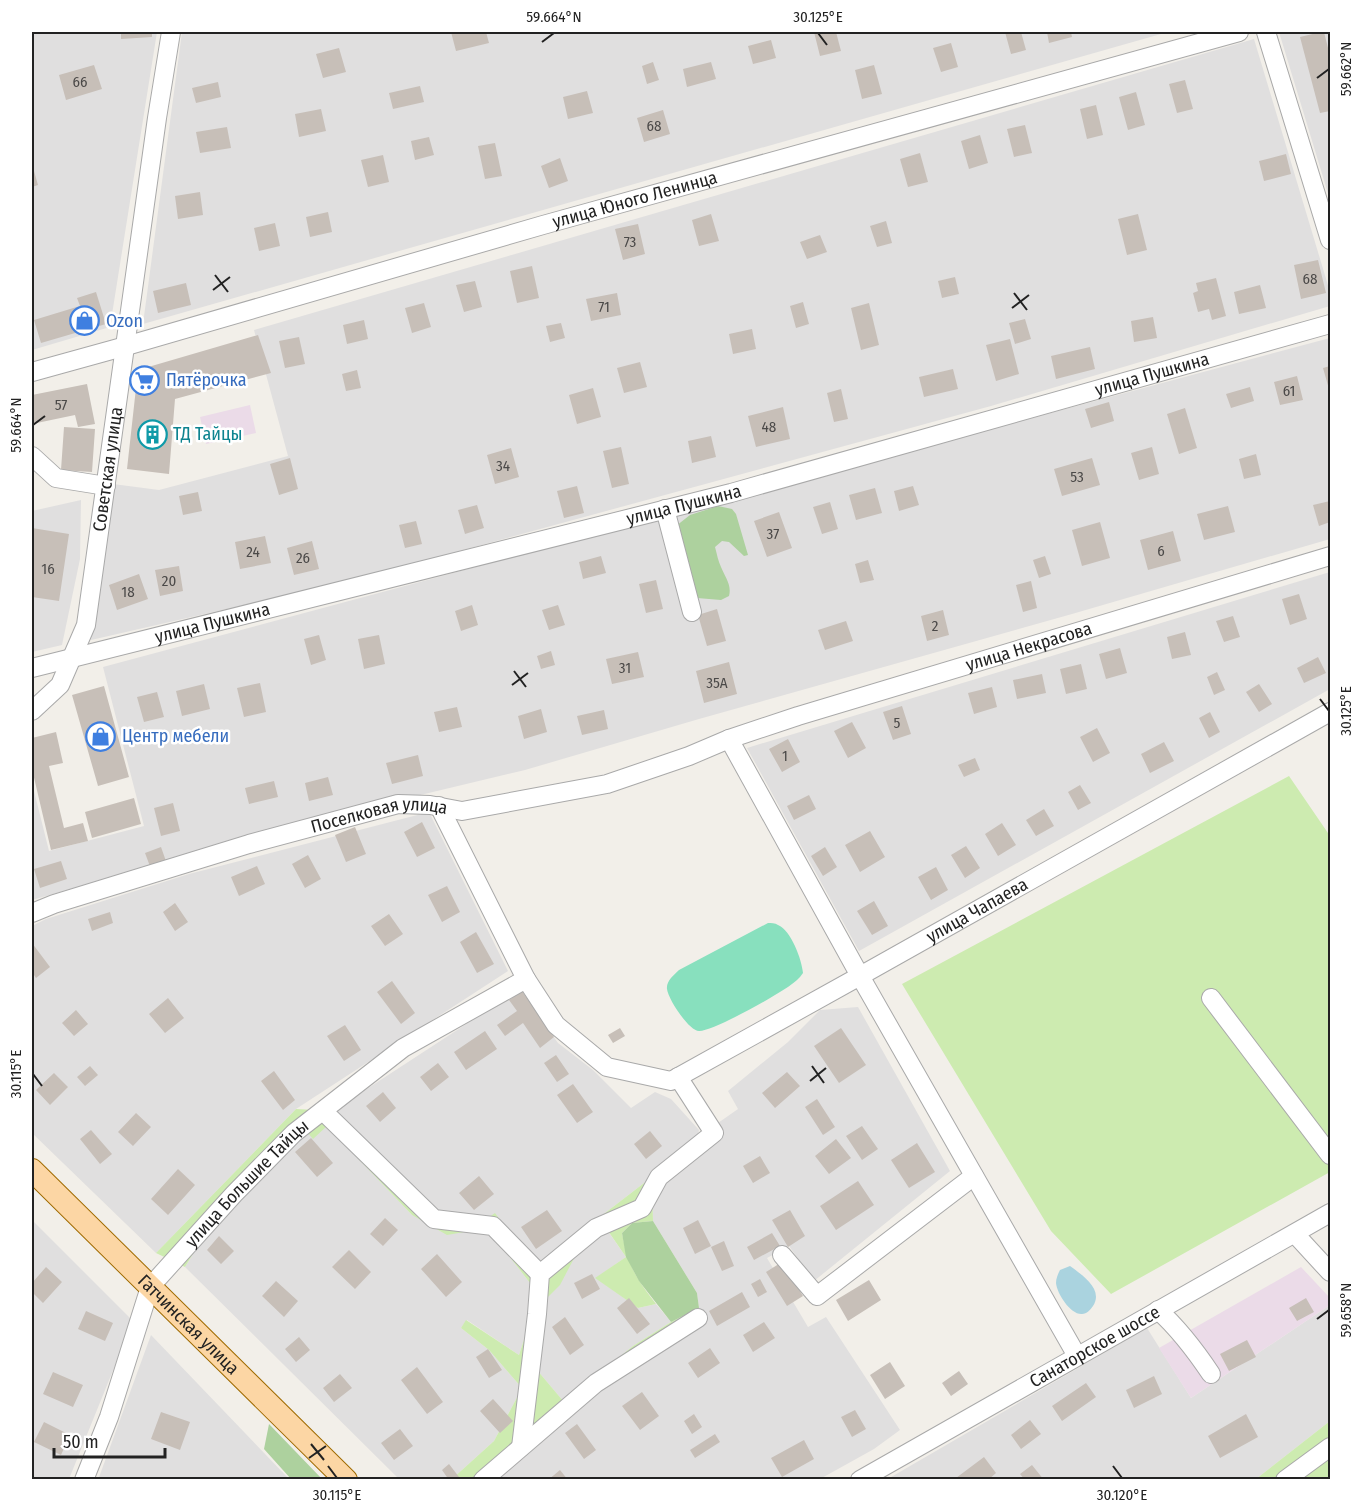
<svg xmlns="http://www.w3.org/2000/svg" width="1362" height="1511" font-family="'Fira Sans Condensed',sans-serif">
	<rect width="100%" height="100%" fill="#f2efe9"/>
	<!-- residential -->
	<path fill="#e0dfdf" d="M32 32H157L110 327 32 350Z
		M182 32H1168L143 324Z
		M1279 32H1330V200Z
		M1254 39 1330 292V306L991 406 357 579 91 640 113 484 159 490 288 456 254 330Z
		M1330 338V539L1072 614 699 719 525 770 291 826 32 900V783L49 851 144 826 103 667Z
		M81 500 80 559 62 645 32 652V511Z
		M1330 572V689L859 951 747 748Z
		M429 812 508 971 296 1109 156 1253 32 1133V926L46 919 189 874Z
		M520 989 558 1043 593 1070 631 1108 655 1092 671 1099 699 1130 696 1143 535 1267 482 1222H446L333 1111Z
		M858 1007 950 1171 814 1281 789 1246 767 1258 808 1327 826 1317 900 1430 874 1449 820 1479 493 1480 618 1372 672 1341 699 1308 697 1293 653 1221 652 1187 723 1135 718 1123 738 1109 728 1091 788 1042 820 1010Z
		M327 1126 412 1215 492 1234 530 1283 533 1312 519 1355 467 1320 461 1328 489 1350 522 1388 494 1441 452 1479H399L185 1267 202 1239 306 1132Z
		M32 1220 133 1321 69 1479H32Z
		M605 1227 626 1257 596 1278 638 1308 656 1304 671 1322 633 1346 564 1402 537 1370 544 1301 581 1245Z
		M1330 1305V1421L1256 1479 886 1480 1147 1328 1191 1398Z
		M151 1335 289 1479 98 1480Z"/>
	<!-- industrial -->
	<path fill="#ebdbe8" d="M250 405 256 433 206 444 200 417Z
		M1301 1267 1330 1298V1305L1191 1398 1159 1348Z"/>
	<!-- grass -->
	<path fill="#cdebb0" d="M1289 776 1330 836V1172L1111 1294 1051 1231 902 984Z
		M296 1109 333 1111 431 1218 482 1222 495 1213 535 1267 696 1143 723 1135 652 1187 653 1221 632 1223 622 1233C628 1266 636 1278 656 1304L638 1308 595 1278 626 1257 606 1228 581 1245 560 1285 544 1301 537 1370 564 1402 633 1346 671 1322 699 1308 672 1341 618 1372 493 1479H452L494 1441 522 1388 489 1350 461 1328 466 1320 519 1355 533 1312 530 1283 492 1234 476 1230 447 1235 412 1215 327 1126 313 1139 307 1132 202 1239 185 1267 156 1253Z
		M1330 1421V1479H1256Z"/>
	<!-- forest -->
	<path fill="#add19e" d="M718 506 732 509 736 514 748 555 744 556 729 542 722 541 715 547C717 554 718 561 721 567 725 577 732 585 729 596L721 600 697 598 676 526 690 515Z
		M653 1221 697 1293 699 1308 671 1322 639 1281 626 1257 622 1233 632 1223Z
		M269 1424 322 1479H291L264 1449Z"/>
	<!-- pitch -->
	<path fill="#88e0be" d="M768 923C771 923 775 923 778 925 791 930 802 960 803 973 801 976 799 978 797 980 786 991 712 1032 699 1031 689 1031 668 999 667 989 666 981 674 975 679 970Z"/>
	<!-- water -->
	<path fill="#aad3df" d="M1070 1266C1082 1275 1104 1289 1093 1306 1090 1310 1087 1314 1082 1314 1071 1315 1057 1294 1056 1283 1056 1278 1058 1274 1060 1270Z"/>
	<!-- building -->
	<path fill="#c7bfb8" d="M121 32H152V37L121 39Z
		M451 32H486L489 43 456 51Z
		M814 32H836L841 51 820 56Z
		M1005 32H1021L1026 50 1011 54Z
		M1047 32H1071L1072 37 1049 43Z
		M1321 32H1324L1330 56V111L1320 113 1300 37Z
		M771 40 776 58 753 64 748 46Z
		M951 43 958 67 941 72 933 48Z
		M339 48 346 72 323 78 316 54Z
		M653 62 659 80 647 84 642 66Z
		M711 62 716 79 687 87 683 69Z
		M94 65 102 89 66 100 59 75Z
		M874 65 882 94 862 99 855 70Z
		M1185 80 1193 109 1177 113 1169 84Z
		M218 82 221 97 196 103 192 88Z
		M420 86 424 102 393 109 389 93Z
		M587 91 593 113 568 119 563 97Z
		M1136 92 1145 125 1128 130 1119 97Z
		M1096 105 1103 135 1087 139 1080 109Z
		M321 109 326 131 299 137 295 114Z
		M663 110 670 134 644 142 637 118Z
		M1025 125 1032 153 1014 157 1007 129Z
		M227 127 231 148 200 153 196 132Z
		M980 135 988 163 969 169 961 141Z
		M429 137 434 155 415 160 411 141Z
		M495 143 502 176 485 179 478 146Z
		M920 153 928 182 908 187 900 159Z
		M1286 154 1291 174 1264 181 1259 161Z
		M383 155 389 182 368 187 361 160Z
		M560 158 568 181 549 188 541 166Z
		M32 164 38 185 32 187Z
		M200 192 203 215 178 219 175 196Z
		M328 212 332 232 310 237 306 217Z
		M711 214 719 241 699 246 692 220Z
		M1138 214 1147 250 1127 255 1118 219Z
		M886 221 892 243 877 247 870 226Z
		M275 223 280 246 259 251 254 228Z
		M638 224 645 254 623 260 615 229Z
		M820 235 827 252 807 259 800 242Z
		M1318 260 1326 293 1301 299 1294 265Z
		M532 266 539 298 517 303 510 271Z
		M955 277 959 294 942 298 938 281Z
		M1216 278 1226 316 1212 320 1209 309 1198 312 1193 293 1198 291 1196 283Z
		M475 281 482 307 464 312 456 285Z
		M186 283 191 305 158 313 153 291Z
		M1260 285 1266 308 1239 314 1234 292Z
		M96 292 106 324 41 343 34 320 80 306 77 298Z
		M617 293 621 315 591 321 586 299Z
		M803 302 809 324 796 328 790 306Z
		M424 303 431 327 412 333 405 308Z
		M869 303 879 345 861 350 851 308Z
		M1153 317 1157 338 1134 342 1131 321Z
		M1025 319 1031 339 1015 344 1009 323Z
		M364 320 368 339 347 344 343 325Z
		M561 323 565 338 550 342 546 326Z
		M752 329 756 349 733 354 729 334Z
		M258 335 271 373 175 399 169 474 127 469 138 370Z
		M299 337 305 364 285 368 279 341Z
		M1010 339 1019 374 996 381 986 345Z
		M1090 347 1095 369 1056 379 1051 356Z
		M640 362 647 387 624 393 617 368Z
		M1330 366V388L1329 389 1323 368Z
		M953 369 958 389 924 397 919 377Z
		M357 370 361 388 346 391 342 374Z
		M1297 376 1303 400 1280 405 1274 382Z
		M87 384 95 424 78 427 75 415 32 424V395Z
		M1250 387 1254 401 1231 408 1226 394Z
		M593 388 601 417 577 424 569 395Z
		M841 389 848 419 834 422 827 393Z
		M1109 402 1114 421 1091 428 1085 409Z
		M783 407 790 439 756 447 748 416Z
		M1185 408 1197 448 1179 454 1167 414Z
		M64 427 95 429 92 472 61 470Z
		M711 436 716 457 692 463 688 441Z
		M621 447 629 484 612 488 603 451Z
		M1152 447 1159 474 1139 480 1131 453Z
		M511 448 519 477 495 484 487 455Z
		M1256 454 1261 475 1244 479 1239 459Z
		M290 458 298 489 279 495 270 464Z
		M1092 458 1100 485 1062 496 1054 469Z
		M577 486 584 513 564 518 557 491Z
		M913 486 919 505 899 511 894 491Z
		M875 488 882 513 856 520 849 495Z
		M198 492 202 511 183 515 179 496Z
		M1330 501V522L1319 526 1313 505Z
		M830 502 838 529 822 534 813 507Z
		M477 505 484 528 465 534 458 510Z
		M1228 506 1235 532 1204 540 1197 514Z
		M779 512 792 548 767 557 754 521Z
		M416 521 422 544 405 548 399 525Z
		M1100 522 1110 558 1082 566 1072 530Z
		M32 528 69 534 59 601 32 597Z
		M1173 531 1181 561 1148 570 1140 540Z
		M265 536 271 563 240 569 235 542Z
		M312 541 319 569 294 575 287 548Z
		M601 556 606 573 583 579 579 562Z
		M1045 556 1051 574 1039 578 1033 560Z
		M868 560 874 580 860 583 855 564Z
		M179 566 183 591 160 596 155 570Z
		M139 574 148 599 117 610 109 585Z
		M656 580 663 609 646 613 639 584Z
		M1031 581 1037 608 1023 612 1016 585Z
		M1299 594 1307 619 1290 625 1282 599Z
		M472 605 478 625 461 631 455 611Z
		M558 605 565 625 549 630 542 610Z
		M717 609 726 641 707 646 698 615Z
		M943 610 949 635 927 641 921 616Z
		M1233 616 1240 637 1224 642 1216 621Z
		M846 621 853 641 825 650 818 630Z
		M1185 632 1191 655 1172 659 1167 637Z
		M319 635 326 660 311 665 304 639Z
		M379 635 385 664 364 669 358 639Z
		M1120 648 1127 673 1106 679 1099 654Z
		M551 651 555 665 541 669 537 656Z
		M638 652 644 677 612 684 606 659Z
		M1318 657 1326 673 1304 683 1297 668Z
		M729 662 737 694 704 703 696 671Z
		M1081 664 1087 689 1066 694 1060 669Z
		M1217 672 1225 690 1214 695 1207 677Z
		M1042 674 1046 693 1017 699 1013 680Z
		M260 683 266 712 244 717 237 688Z
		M204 684 210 709 182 716 176 691Z
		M1259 684 1272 704 1259 712 1246 692Z
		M104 686 129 777 98 786 72 695Z
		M992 687 997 707 974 714 968 693Z
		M157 692 164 717 144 722 137 697Z
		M902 706 911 734 893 740 883 712Z
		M457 707 462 727 439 732 434 712Z
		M541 709 547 732 524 739 518 716Z
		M604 710 608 729 582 735 577 716Z
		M1210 712 1220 732 1209 738 1199 718Z
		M852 722 866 748 848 758 834 731Z
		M1097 728 1110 753 1093 762 1080 737Z
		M56 732 63 763 49 766 64 828 83 823 88 841 51 850 32 769V738Z
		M788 739 800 762 782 772 769 749Z
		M1164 742 1174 761 1150 773 1141 754Z
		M418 755 423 776 392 784 386 763Z
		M975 758 980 770 964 777 958 765Z
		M328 777 333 795 309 801 305 783Z
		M274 781 278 797 249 804 245 788Z
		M1080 785 1091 803 1078 810 1068 792Z
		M809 795 816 809 794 820 787 806Z
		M134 798 141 824 92 838 85 812Z
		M173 803 180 831 161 836 154 808Z
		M1044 809 1054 826 1036 836 1026 820Z
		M422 822 435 848 417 857 404 832Z
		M1002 823 1016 845 998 856 985 834Z
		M355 827 366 854 346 862 335 835Z
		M870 831 885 857 860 872 845 845Z
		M966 846 980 868 965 878 951 855Z
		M161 847 167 864 151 869 145 853Z
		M825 847 837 867 823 876 811 856Z
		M308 855 321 879 305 888 292 864Z
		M61 861 67 879 40 888 34 869Z
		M257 866 265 884 239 896 231 877Z
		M936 867 948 890 931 900 918 877Z
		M447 886 460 912 442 922 428 895Z
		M874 901 888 926 872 935 857 911Z
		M175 903 188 922 175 931 163 912Z
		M110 912 113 923 92 931 88 919Z
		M389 914 403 934 385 946 371 926Z
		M476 932 494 964 477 973 460 942Z
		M32 943 50 967 36 978 32 972Z
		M392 981 415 1013 401 1024 377 992Z
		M522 991 554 1037 540 1048 523 1023 505 1036 497 1025 517 1011 509 1000Z
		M168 998 184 1018 165 1033 149 1014Z
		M76 1010 88 1024 74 1036 62 1023Z
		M345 1025 361 1050 344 1061 327 1036Z
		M620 1028 625 1036 613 1043 608 1035Z
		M841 1028 866 1065 839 1083 814 1046Z
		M485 1031 497 1049 466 1070 454 1052Z
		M556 1055 569 1074 557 1082 544 1063Z
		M438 1063 449 1077 431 1091 420 1077Z
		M90 1066 98 1075 85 1086 77 1077Z
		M274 1071 295 1100 283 1110 261 1081Z
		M787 1072 800 1086 775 1108 762 1093Z
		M54 1073 68 1087 50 1105 36 1090Z
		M573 1084 593 1112 577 1123 557 1095Z
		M383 1092 396 1108 380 1122 366 1106Z
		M817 1099 835 1127 823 1135 805 1107Z
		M136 1113 151 1127 133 1146 118 1132Z
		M862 1126 878 1149 862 1160 846 1136Z
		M91 1130 112 1154 100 1164 80 1139Z
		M650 1131 662 1146 646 1159 634 1144Z
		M311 1138 333 1163 317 1177 295 1152Z
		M836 1139 851 1158 829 1174 815 1156Z
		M917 1143 935 1172 909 1188 891 1160Z
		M760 1156 770 1173 753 1183 743 1166Z
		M178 1169 195 1185 168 1215 151 1199Z
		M479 1176 494 1194 474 1210 459 1193Z
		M858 1181 874 1205 836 1230 820 1206Z
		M547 1210 562 1231 536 1249 521 1227Z
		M790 1210 805 1236 788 1247 772 1220Z
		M385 1218 398 1230 383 1246 370 1234Z
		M698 1220 711 1246 695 1254 683 1228Z
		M772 1233 780 1246 754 1260 747 1247Z
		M219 1236 234 1251 221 1264 207 1250Z
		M724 1241 734 1266 722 1271 711 1247Z
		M349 1250 371 1272 355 1289 332 1267Z
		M437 1254 462 1282 446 1297 421 1269Z
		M782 1262 803 1296 787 1306 766 1272Z
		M46 1267 62 1282 43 1303 32 1292V1283Z
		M592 1274 600 1289 582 1299 574 1283Z
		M760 1279 767 1292 758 1297 751 1284Z
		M869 1280 881 1300 848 1321 836 1300Z
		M276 1281 298 1301 284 1317 262 1296Z
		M742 1292 750 1307 717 1326 709 1311Z
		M629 1298 650 1324 637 1334 617 1308Z
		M1306 1298 1314 1312 1297 1321 1289 1308Z
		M86 1311 113 1323 105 1341 78 1329Z
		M565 1317 584 1345 570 1355 552 1327Z
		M764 1322 775 1338 753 1352 743 1335Z
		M299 1337 310 1350 296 1362 285 1349Z
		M1247 1340 1256 1357 1229 1371 1220 1354Z
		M710 1348 720 1363 698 1378 688 1363Z
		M488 1349 502 1370 489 1378 476 1357Z
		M890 1362 905 1386 885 1399 870 1375Z
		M417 1367 443 1402 427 1414 401 1380Z
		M959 1371 968 1384 951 1396 942 1383Z
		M53 1372 83 1385 73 1407 43 1394Z
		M340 1374 352 1388 334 1402 323 1388Z
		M1154 1376 1162 1394 1134 1408 1126 1390Z
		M1086 1383 1096 1397 1062 1421 1052 1406Z
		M642 1392 659 1416 640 1430 622 1406Z
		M493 1399 513 1421 500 1433 480 1411Z
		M855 1410 866 1429 852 1437 841 1417Z
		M161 1412 190 1422 180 1450 151 1439Z
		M694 1414 702 1427 692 1434 684 1421Z
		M1246 1414 1258 1437 1220 1458 1208 1436Z
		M1030 1420 1041 1434 1021 1449 1011 1435Z
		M44 1422 70 1435 61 1455 34 1442Z
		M577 1424 596 1450 584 1459 565 1433Z
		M400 1429 413 1446 394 1460 381 1443Z
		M715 1434 720 1442 695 1458 690 1450Z
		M804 1440 814 1459 782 1477 771 1458Z
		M984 1457 996 1473 988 1480H957L956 1478Z
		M449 1464 459 1477 455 1480H449L442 1470Z
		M1032 1465 1044 1480H1025L1020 1474Z
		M560 1470 568 1480H548Z"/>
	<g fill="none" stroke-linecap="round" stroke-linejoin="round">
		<defs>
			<g id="minor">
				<path d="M1266 32 1330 240"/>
				<path id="s1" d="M32 372 126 346 543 225 1239 32"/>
				<path d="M32 456 56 478 106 486"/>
				<path d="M665 509 692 612"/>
				<path id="s2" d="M32 668 731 493 1330 324"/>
				<path id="s3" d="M32 711 60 685 86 625 157 118 171 32"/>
				<path id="s4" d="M729 739 860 976 1330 712"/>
				<path d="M439 806 526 979 556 1025 607 1067 671 1081 860 976 1077 1356"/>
				<path id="s5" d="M32 913 54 904 249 844 398 804 430 805 462 811 607 784 689 756 729 739 798 716 1330 556"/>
				<path d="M1211 998 1330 1155"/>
				<path d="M323 1111 434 1219 493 1226 540 1274"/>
				<path d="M1295 1234 1330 1272"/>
				<path d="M782 1255 817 1296 974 1176"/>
				<path d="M1158 1310C1179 1329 1195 1350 1211 1374"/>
				<path d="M521 1447 537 1314 540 1274 596 1228 642 1208 659 1177 714 1133 678 1077"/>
				<path id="s6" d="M84 1480 109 1417 150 1287 234 1194 294 1133 403 1048 526 979"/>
				<path d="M483 1480 596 1383 698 1318"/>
				<path id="s7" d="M860 1480 1330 1213"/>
				<path d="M1285 1480 1330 1447"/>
			</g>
			<g id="major">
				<path id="s8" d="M32 1170 346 1480"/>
			</g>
		</defs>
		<!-- minor casing -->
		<use href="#minor" stroke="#a9a9a9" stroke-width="20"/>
		<!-- major casing -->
		<use href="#major" stroke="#a06b00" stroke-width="24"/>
		<!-- minor -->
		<use href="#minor" stroke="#fff" stroke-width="18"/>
		<!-- major -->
		<use href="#major" stroke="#fcd6a4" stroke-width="22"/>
	</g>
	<!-- ticks -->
	<path fill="none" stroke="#222" stroke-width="2" d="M818 33 827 45M542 42 554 33M1317 78 1329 69M215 275 228 292M213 290 230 277M1014 293 1027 310M1012 308 1029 295M33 425 45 416M514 671 526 687M512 685 528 673M1320 699 1329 711M812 1066 824 1083M33 1074 42 1086M810 1081 826 1068M1317 1319 1329 1310M311 1444 324 1460M309 1458 326 1446M328 1466 337 1478M1113 1466 1122 1478"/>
	<!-- icons -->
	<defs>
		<symbol id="shop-ring" viewBox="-11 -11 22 22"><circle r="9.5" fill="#fff" stroke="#3f7fe0" stroke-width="1.5"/><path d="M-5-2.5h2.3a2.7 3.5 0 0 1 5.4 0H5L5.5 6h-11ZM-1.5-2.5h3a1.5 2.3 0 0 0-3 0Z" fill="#3f7fe0"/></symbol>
		<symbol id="supermarket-ring" viewBox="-11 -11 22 22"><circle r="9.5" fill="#fff" stroke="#3f7fe0" stroke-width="1.5"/><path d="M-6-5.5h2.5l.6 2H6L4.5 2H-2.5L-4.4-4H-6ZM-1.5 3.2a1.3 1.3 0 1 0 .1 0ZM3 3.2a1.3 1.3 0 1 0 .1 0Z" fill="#3f7fe0"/></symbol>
		<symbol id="building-ring" viewBox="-11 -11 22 22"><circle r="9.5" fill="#fff" stroke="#0f9aa8" stroke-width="1.5"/><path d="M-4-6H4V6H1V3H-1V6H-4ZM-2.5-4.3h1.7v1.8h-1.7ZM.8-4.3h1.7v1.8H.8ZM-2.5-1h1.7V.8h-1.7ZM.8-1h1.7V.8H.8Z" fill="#0f9aa8"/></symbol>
	</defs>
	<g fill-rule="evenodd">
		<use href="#shop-ring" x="68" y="304" width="33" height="33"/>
		<use href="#supermarket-ring" x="128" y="364" width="33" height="33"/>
		<use href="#building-ring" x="136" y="418" width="33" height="33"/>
		<use href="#shop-ring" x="84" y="720" width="33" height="33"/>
	</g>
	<g text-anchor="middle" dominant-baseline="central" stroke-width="5" stroke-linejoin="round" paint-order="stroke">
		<!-- number labels -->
		<g font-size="15" fill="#4b4948">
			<text x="80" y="82">66</text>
			<text x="654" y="126">68</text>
			<text x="630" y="242">73</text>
			<text x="1310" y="279">68</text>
			<text x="604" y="307">71</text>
			<text x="1289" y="391">61</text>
			<text x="61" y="405">57</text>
			<text x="769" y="427">48</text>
			<text x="503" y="466">34</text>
			<text x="1077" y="477">53</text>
			<text x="773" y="534">37</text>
			<text x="1161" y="551">6</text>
			<text x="253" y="552">24</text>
			<text x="303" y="558">26</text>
			<text x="48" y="569">16</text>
			<text x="169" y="581">20</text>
			<text x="128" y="592">18</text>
			<text x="935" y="626">2</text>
			<text x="625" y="668">31</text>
			<text x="717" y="683">35А</text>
			<text x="897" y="723">5</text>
			<text x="785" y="756">1</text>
		</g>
		<!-- street labels -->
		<g font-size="18" fill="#222" stroke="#fff">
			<text stroke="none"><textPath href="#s1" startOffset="627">улица Юного Ленинца</textPath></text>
			<text stroke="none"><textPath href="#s2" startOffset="1158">улица Пушкина</textPath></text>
			<text stroke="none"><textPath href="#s3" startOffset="261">Советская улица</textPath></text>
			<text stroke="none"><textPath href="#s2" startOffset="672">улица Пушкина</textPath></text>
			<text stroke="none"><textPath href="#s2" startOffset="186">улица Пушкина</textPath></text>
			<text stroke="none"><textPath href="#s5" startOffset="1038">улица Некрасова</textPath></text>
			<text stroke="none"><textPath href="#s5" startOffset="362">Поселковая улица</textPath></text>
			<text stroke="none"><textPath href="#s4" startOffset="405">улица Чапаева</textPath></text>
			<text stroke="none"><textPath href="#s6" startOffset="346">улица Большие Тайцы</textPath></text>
			<text stroke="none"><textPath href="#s8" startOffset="220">Гатчинская улица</textPath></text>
			<text stroke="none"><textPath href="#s7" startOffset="270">Санаторское шоссе</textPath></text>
		</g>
		<!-- shop labels -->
		<g font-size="18" fill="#366cbe" stroke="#fff" text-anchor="start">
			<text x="106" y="321">Ozon</text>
			<text x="166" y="380">Пятёрочка</text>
			<text x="122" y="736">Центр мебели</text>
		</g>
		<!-- culture labels -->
		<g font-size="18" fill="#0d838f" stroke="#fff" text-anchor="start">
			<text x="173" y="434">ТД Тайцы</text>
		</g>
	</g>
	<!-- border -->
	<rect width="1362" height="1511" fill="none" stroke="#ffffff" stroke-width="66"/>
	<!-- scale -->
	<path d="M54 1448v9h111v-9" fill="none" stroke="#222222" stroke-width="3"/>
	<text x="63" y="1448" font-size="18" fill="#222222" stroke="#ffffff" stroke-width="4.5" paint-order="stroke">50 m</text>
	<rect x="33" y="33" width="1296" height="1445" fill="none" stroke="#222" stroke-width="2"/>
	<g font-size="15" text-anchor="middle" fill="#222">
		<text x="554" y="22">59.664°N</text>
		<text x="818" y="22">30.125°E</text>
		<text transform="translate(1346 69) rotate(-90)" y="5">59.662°N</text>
		<text transform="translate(16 425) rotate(-90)" y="5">59.664°N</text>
		<text transform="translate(1346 711) rotate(-90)" y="5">30.125°E</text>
		<text transform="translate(16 1074) rotate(-90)" y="5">30.115°E</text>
		<text transform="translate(1346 1310) rotate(-90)" y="5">59.658°N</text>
		<text x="337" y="1500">30.115°E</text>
		<text x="1122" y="1500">30.120°E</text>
	</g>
</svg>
